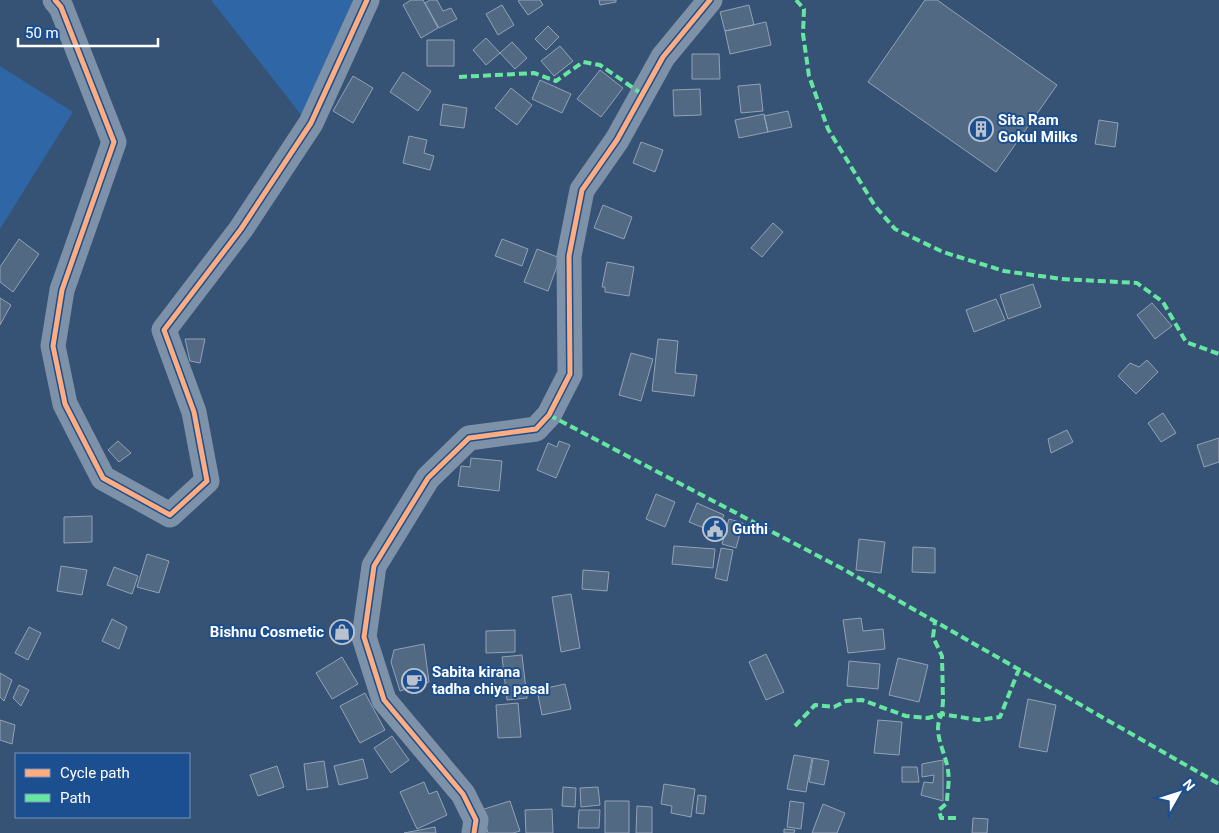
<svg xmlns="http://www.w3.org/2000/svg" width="1219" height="833" font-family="Roboto,sans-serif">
	<rect width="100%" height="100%" fill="#365274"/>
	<!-- green -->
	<path fill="#2f66a5" d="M211 0H361L306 121Z
		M0 66 73 112 0 229Z"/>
	<!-- building -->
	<path fill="#526984" stroke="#92a2b6" d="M411 0H423L438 28 421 38 403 5Z
		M430 0H437L443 11 451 8 457 19 439 28 425 3Z
		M520 0H540L543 5 528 15 518 1Z
		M599 0H616V2L600 5Z
		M925 0H937L1057 85 996 172 868 82Z
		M502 5 514 25 498 35 486 14Z
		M749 5 754 25 725 31 720 12Z
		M766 22 771 45 730 54 725 31Z
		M548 26 559 37 546 50 535 39Z
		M486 38 500 53 486 65 473 50Z
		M427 40H454V66H427Z
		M512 42 527 58 515 69 500 53Z
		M560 46 573 61 554 76 541 61Z
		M692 54H719L720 79H692Z
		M600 70 623 88 601 117 577 99Z
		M403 72 431 91 418 111 390 92Z
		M353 76 373 88 353 123 333 111Z
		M540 80 571 94 562 113 532 99Z
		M760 84 763 111 741 113 738 86Z
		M511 88 532 105 517 125 495 108Z
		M700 89 701 115 674 116 673 90Z
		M443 104 467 108 464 128 440 125Z
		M788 111 792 127 768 132 764 116Z
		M764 114 768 132 739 138 735 120Z
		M1099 120 1118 123 1115 147 1095 144Z
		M409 136 427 140 424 153 434 156 430 170 403 163Z
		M641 142 663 150 655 172 633 163Z
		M603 205 632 217 624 239 594 228Z
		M773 223 783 232 762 257 751 248Z
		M19 239 39 254 13 292 0 282V267Z
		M502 239 528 249 522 266 495 256Z
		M537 249 560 258 548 291 524 282Z
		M607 262 634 267 629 296 605 292V287H602Z
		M1033 284 1041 307 1008 319 1000 295Z
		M0 298 11 305 0 325Z
		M996 299 1005 320 974 332 966 310Z
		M1152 303 1172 326 1155 339 1137 315Z
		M185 339H205L200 363 190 361Z
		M658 339 678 341 675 373 697 375 694 396 652 391Z
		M631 353 653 359 641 401 619 395Z
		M1147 360 1158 372 1136 394 1118 376 1130 363 1139 367Z
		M1163 413 1176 433 1161 442 1148 423Z
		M1067 430 1073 442 1051 453 1048 439Z
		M1219 438V462L1204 467 1197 445Z
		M118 441 131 453 119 462 108 450Z
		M559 441 570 445 556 478 537 470 548 443 557 447Z
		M471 458 502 461 499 491 458 486 461 466 470 467Z
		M656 494 675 502 665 527 646 519Z
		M697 503 724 515 716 533 689 522Z
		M92 516V542L64 543V517Z
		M729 519 743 523 736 548 722 544Z
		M859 539 885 542 881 573 856 570Z
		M674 546 715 549 713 568 672 564Z
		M913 547 935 548V573L912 572Z
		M721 548 733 550 727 581 715 578Z
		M147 554 169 561 159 593 137 587Z
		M61 566 87 570 82 595 57 591Z
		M114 567 138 576 132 594 107 585Z
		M583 570 609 572 607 591 582 589Z
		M571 594 580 648 561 652 552 597Z
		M861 618 863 631 883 629 885 649 848 653 843 620Z
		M112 619 127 627 119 649 102 641Z
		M29 627 41 633 28 660 15 653Z
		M515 630V652L486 653V631Z
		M424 644 429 682 400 691 391 662 394 650Z
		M766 654 784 692 766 700 749 662Z
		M522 655 527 698 507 700 502 657Z
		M342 657 358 684 332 699 316 673Z
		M898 658 928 665 919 702 889 695Z
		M849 661 880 664 878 689 847 686Z
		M0 673 12 680 4 701 0 697Z
		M565 684 571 709 542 715 537 690Z
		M19 685 29 690 21 706 13 698Z
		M365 693 385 730 360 743 340 706Z
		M1028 699 1056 705 1047 752 1019 747Z
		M518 703 521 737 498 738 496 705Z
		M0 720 15 725 12 744 0 740Z
		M878 720 902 722 899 755 874 753Z
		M392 736 409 760 391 773 374 748Z
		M794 755 812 758 806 792 787 789Z
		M813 758 829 761 824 785 809 782Z
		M363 759 368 778 339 785 334 766Z
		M943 760V801L921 795 924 782 933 783 934 775 922 777V764Z
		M324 761 328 787 307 790 304 764Z
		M277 766 284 787 258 796 250 775Z
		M902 767H917L919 782H902Z
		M424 782 429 794 437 791 447 815 417 829 400 792Z
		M664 784 695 789 691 817 671 813 672 806 661 804Z
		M563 787 576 788 575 807 562 806Z
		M598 787 600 805 581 807 580 788Z
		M698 795 706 796 704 814 696 813Z
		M510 801 520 831 513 833H488L481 810Z
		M605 801H629V833H605Z
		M790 801 804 803 801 829 787 827Z
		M823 804 845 813 837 833H812Z
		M637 806 652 807V833H636Z
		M552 809 553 833H526L525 810Z
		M579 810H600L599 828H578Z
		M973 818 988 819 987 833H972Z
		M435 827 436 833H404Z
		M784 829 795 830 794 833H784Z"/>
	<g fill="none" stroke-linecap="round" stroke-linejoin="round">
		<!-- minor -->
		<path stroke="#7d92a8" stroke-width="25" d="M55 0 61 7 114 142 62 290 53 346 65 404 103 478 170 515 207 481 194 412 164 330 241 229 311 123 367 0
			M474 833 476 820 463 794 384 700 364 637 374 566 428 478 469 438 536 429 549 415 570 374 569 256 582 190 617 140 663 57 710 0"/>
		<!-- quiet -->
		<path stroke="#66e7a1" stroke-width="4" stroke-dasharray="8 4" stroke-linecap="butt" d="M796 0 804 9 803 34 809 76 828 129 875 206 895 229 943 252 1004 271 1062 279 1137 283 1163 302 1186 342 1219 354
			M459 77 534 73 556 81 583 62 600 65 642 94
			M549 415 845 570 1219 784
			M795 726 815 705 834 707 846 701 862 700 906 716 928 718 942 714 943 701 942 656 933 637 935 622
			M956 818H941L939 810 947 803C947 792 950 781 948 771 946 752 931 732 942 714L978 720 1000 717 1019 669"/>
		<defs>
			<path id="cycleway" d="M55 0 61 7 114 142 62 290 53 346 65 404 103 478 170 515 207 481 194 412 164 330 241 229 311 123 367 0
				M474 833 476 820 463 794 384 700 364 637 374 566 428 478 469 438 536 429 549 415 570 374 569 256 582 190 617 140 663 57 710 0"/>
		</defs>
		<!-- cycleway casing -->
		<use href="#cycleway" stroke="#1b4f8f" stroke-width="8"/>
		<!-- cycleway -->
		<use href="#cycleway" stroke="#ffac80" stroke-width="5"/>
	</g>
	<!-- icons -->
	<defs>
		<symbol id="building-ring" viewBox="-11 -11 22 22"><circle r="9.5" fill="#1b4f8f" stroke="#b9c2ce" stroke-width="1.5"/><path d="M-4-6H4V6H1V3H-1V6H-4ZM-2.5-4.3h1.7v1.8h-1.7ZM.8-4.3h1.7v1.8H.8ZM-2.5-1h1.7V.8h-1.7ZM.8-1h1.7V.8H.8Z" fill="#b9c2ce"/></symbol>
		<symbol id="civic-ring" viewBox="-11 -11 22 22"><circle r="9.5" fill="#1b4f8f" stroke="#b9c2ce" stroke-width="1.5"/><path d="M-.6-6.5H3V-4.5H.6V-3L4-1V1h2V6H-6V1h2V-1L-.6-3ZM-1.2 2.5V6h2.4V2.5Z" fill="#b9c2ce"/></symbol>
		<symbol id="shop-ring" viewBox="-11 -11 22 22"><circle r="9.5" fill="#1b4f8f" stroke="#b9c2ce" stroke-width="1.5"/><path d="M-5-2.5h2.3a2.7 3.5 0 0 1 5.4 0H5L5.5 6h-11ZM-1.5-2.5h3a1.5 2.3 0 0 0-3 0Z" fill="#b9c2ce"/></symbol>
		<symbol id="cafe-ring" viewBox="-11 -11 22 22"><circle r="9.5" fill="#1b4f8f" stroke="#b9c2ce" stroke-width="1.5"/><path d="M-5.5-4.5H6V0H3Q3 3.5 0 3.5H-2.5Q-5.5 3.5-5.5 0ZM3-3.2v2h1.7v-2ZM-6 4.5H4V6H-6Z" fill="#b9c2ce"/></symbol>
	</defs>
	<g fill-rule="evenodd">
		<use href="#building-ring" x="967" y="115" width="28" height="28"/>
		<use href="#civic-ring" x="701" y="515" width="28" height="28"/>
		<use href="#shop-ring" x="328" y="618" width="28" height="28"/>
		<use href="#cafe-ring" x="400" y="667" width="28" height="28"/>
	</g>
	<g text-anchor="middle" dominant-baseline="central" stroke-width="4" stroke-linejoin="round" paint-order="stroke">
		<!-- poi labels -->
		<g font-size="15" font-weight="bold" fill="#fff" stroke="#1b4f8f" text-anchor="start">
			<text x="998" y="120">Sita Ram<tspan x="998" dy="17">Gokul Milks</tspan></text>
			<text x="732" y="529">Guthi</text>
			<text x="324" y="632" text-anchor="end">Bishnu Cosmetic</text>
			<text x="432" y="672">Sabita kirana<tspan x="432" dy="17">tadha chiya pasal</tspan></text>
		</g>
	</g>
	<!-- legend -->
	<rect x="15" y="753" width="175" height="65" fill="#1b4f8f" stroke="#7695bc"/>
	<rect x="25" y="769" width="25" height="8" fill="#ffac80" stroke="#7695bc"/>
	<text x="60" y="778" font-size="15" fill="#ffffff">Cycle path</text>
	<rect x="25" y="794" width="25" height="8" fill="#66e7a1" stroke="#7695bc"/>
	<text x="60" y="803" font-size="15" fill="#ffffff">Path</text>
	<!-- north arrow -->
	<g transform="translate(1179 793) rotate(51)" stroke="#1b4f8f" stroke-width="4" paint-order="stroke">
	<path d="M0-4L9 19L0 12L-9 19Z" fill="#ffffff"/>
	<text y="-8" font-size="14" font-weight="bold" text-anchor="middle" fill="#ffffff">N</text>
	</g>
	<!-- scale -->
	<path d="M18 38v8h140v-8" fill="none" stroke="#ffffff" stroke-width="2.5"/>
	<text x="25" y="38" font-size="15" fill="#ffffff" stroke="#1b4f8f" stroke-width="4" paint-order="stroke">50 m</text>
</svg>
